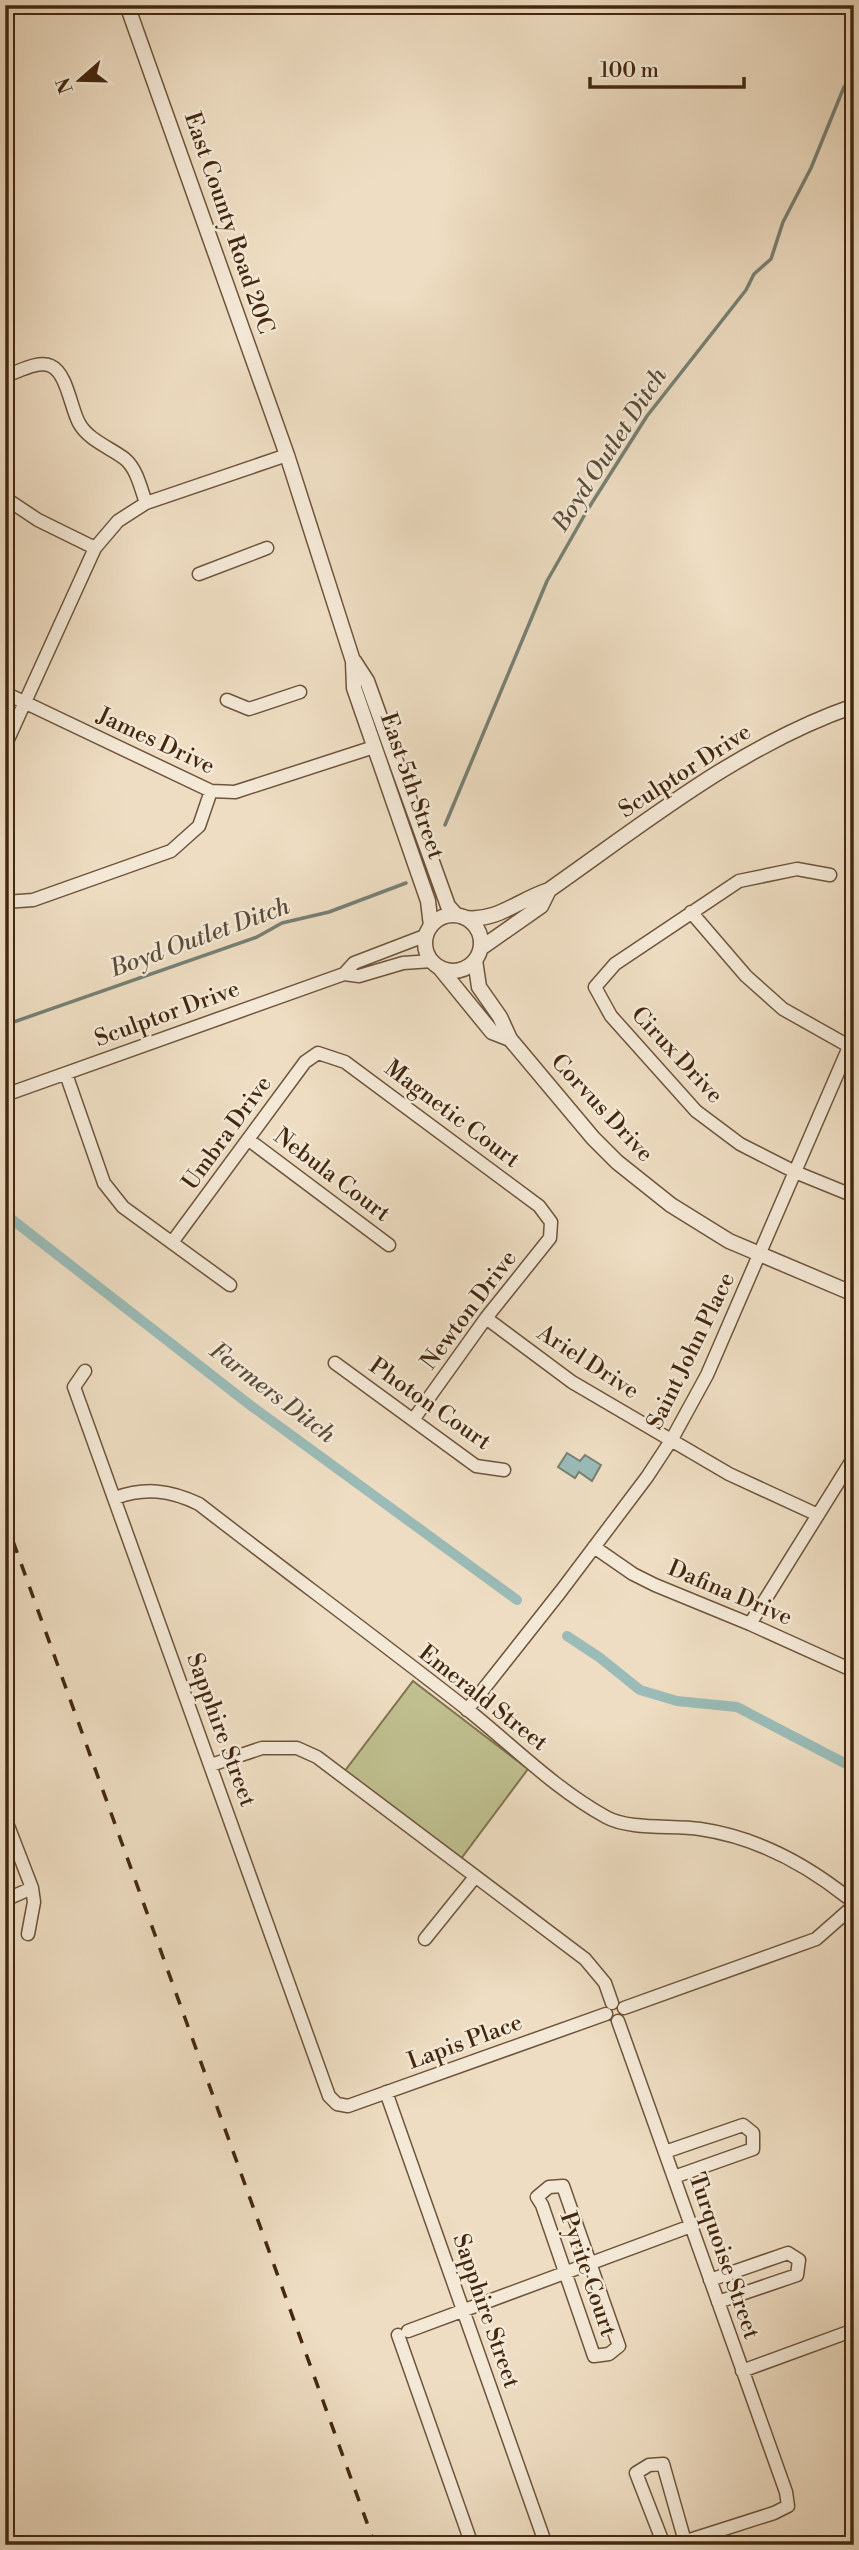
<svg xmlns="http://www.w3.org/2000/svg" width="859" height="2550" font-family="'Libre Bodoni',serif">
	<rect width="100%" height="100%" fill="#eeddc2"/>
	<filter id="stains"><feTurbulence type="fractalNoise" baseFrequency=".00286" numOctaves="4"/><feColorMatrix values="0 0 0 0 .2 0 0 0 0 .09 0 0 0 0 .02 0 0 0 .5 -.17"/></filter>
	<radialGradient id="worn" r=".72"><stop offset=".6" stop-color="#630" stop-opacity="0"/><stop offset="1" stop-color="#630" stop-opacity=".3"/></radialGradient>
	<!-- green -->
	<path fill="#bfbf8f" stroke="#81734f" stroke-width="2" d="M413 1681 528 1769 460 1860 344 1772Z"/>
	<!-- water -->
	<path fill="#9abbb7" stroke="#778074" stroke-width="2" d="M567 1453 580 1461 585 1455 601 1465 592 1481 579 1472 575 1478 558 1467Z"/>
	<g fill="none" stroke-linecap="round" stroke-linejoin="round">
		<!-- stream -->
		<path stroke="#778074" stroke-width="3.5" d="M445 825 547 581 588 509 647 416 746 290 754 274 771 259 783 222 811 168 844 87 854 75
			M5 1025 257 937 282 923 329 912 406 883"/>
		<!-- canal -->
		<path stroke="#9abbb7" stroke-width="10" d="M5 1214 250 1405 517 1600
			M567 1636 599 1657 640 1690 677 1701 737 1707 854 1768"/>
		<defs>
			<path id="minor" d="M5 376C18 372 38 360 51 366 67 373 71 409 79 423 88 440 111 448 125 459 137 469 141 489 146 503
				M5 498 38 520 95 548
				M199 574 267 548
				M5 693 211 791 235 792 374 747
				M227 700 249 709 300 692
				M5 746 95 548 118 521 146 503 287 455
				M830 875 797 869 739 881 615 964 595 987 611 1016 696 1111 740 1144 795 1172 854 1196
				M5 902 33 900 171 851 199 826 211 791
				M691 912 746 976 783 1009 854 1049
				M344 974 354 963 427 935
				M66 1074 104 1183 123 1207 230 1285
				M5 1095 344 974 359 976 403 963 432 961
				M249 1140 389 1245
				M173 1241 305 1062 318 1053 345 1062 539 1206 551 1222 550 1238 486 1318 413 1420
				M486 1318 572 1382 729 1474 818 1515
				M335 1363 476 1466 504 1470
				M85 1371 74 1387 329 2096 337 2104 348 2106 606 2014
				M115 1498C145 1487 170 1490 199 1504 288 1573 379 1640 468 1710 513 1746 555 1789 606 1817 629 1830 673 1825 700 1829 755 1837 804 1863 847 1897
				M594 1547 633 1574 655 1585 750 1624 854 1671
				M750 1624 854 1457
				M467 1710 561 1591 647 1477 672 1439 707 1375 849 1047
				M211 1765 262 1748H297L317 1757 585 1959 605 1983 612 2003
				M5 1818 32 1888 34 1902 28 1934
				M5 1900 32 1888
				M425 1939 475 1877
				M624 2008 816 1939 849 1910
				M618 2021 786 2492 788 2506 774 2513 674 2545
				M386 2092 546 2545
				M665 2152 743 2125 753 2133V2149L674 2177
				M563 2186 619 2346 609 2354 594 2356 542 2205 537 2197 549 2187Z
				M710 2280 788 2253 799 2260 797 2275 718 2302
				M408 2331 691 2226
				M398 2335 472 2545
				M742 2371 854 2330
				M664 2545 636 2473 649 2465 663 2464 686 2545"/>
			<path id="tertiary" d="M127 5 287 455 353 661 354 688 428 901 431 926
				M354 661 367 681 448 906 456 915
				M425 943a28 28 0 1 1 56 0a28 28 0 1 1-56 0Z
				M465 918C497 922 520 899 549 890 646 822 741 745 854 706
				M481 948 541 906 549 890
				M475 960 479 987 500 1017 510 1039 593 1138 617 1162 671 1205 729 1241 854 1294
				M439 967 492 1032 510 1039"/>
		</defs>
		<!-- minor casing -->
		<use href="#minor" stroke="#6e543c" stroke-width="15"/>
		<!-- tertiary casing -->
		<use href="#tertiary" stroke="#6e543c" stroke-width="17"/>
		<!-- minor -->
		<use href="#minor" stroke="#f4e9d7" stroke-width="12"/>
		<!-- tertiary -->
		<use href="#tertiary" stroke="#f4e9d7" stroke-width="14"/>
		<!-- rail -->
		<path stroke="#43270f" stroke-width="3.5" stroke-dasharray="12 12" stroke-linecap="butt" d="M5 1519 375 2545"/>
	</g>
	<g text-anchor="middle" dominant-baseline="central" stroke-width="5" stroke-linejoin="round" paint-order="stroke">
		<!-- street labels -->
		<g font-size="23" fill="#43270f" stroke="#f4e9d7">
			<text transform="translate(229 223) rotate(71)">East County Road 20C</text>
			<text transform="translate(156 741) rotate(25)">James Drive</text>
			<text transform="translate(685 771) rotate(-33)">Sculptor Drive</text>
			<text transform="translate(412 786) rotate(71)">East 5th Street</text>
			<text transform="translate(167 1014) rotate(-20)">Sculptor Drive</text>
			<text transform="translate(677 1055) rotate(47)">Cirux Drive</text>
			<text transform="translate(602 1108) rotate(47)">Corvus Drive</text>
			<text transform="translate(452 1114) rotate(37)">Magnetic Court</text>
			<text transform="translate(227 1133) rotate(-54)">Umbra Drive</text>
			<text transform="translate(332 1175) rotate(37)">Nebula Court</text>
			<text transform="translate(469 1310) rotate(-53)">Newton Drive</text>
			<text transform="translate(691 1351) rotate(-64)">Saint John Place</text>
			<text transform="translate(588 1362) rotate(33)">Ariel Drive</text>
			<text transform="translate(430 1404) rotate(35)">Photon Court</text>
			<text transform="translate(730 1593) rotate(23)">Dafina Drive</text>
			<text transform="translate(483 1698) rotate(38)">Emerald Street</text>
			<text transform="translate(221 1730) rotate(70)">Sapphire Street</text>
			<text transform="translate(465 2042) rotate(-20)">Lapis Place</text>
			<text transform="translate(724 2256) rotate(71)">Turquoise Street</text>
			<text transform="translate(588 2274) rotate(71)">Pyrite Court</text>
			<text transform="translate(486 2311) rotate(71)">Sapphire Street</text>
		</g>
		<!-- water labels -->
		<g font-size="24" font-style="italic" fill="#594c39" stroke="#f4e9d7">
			<text transform="translate(610 450) rotate(-57)">Boyd Outlet Ditch</text>
			<text transform="translate(200 938) rotate(-20)">Boyd Outlet Ditch</text>
			<text transform="translate(272 1393) rotate(37)">Farmers Ditch</text>
		</g>
	</g>
	<!-- margin -->
	<rect width="859" height="2550" fill="none" stroke="#eeddc2" stroke-width="28"/>
	<rect x="7" y="7" width="845" height="2536" fill="none" stroke="#43270f" stroke-width="3.5"/>
	<rect x="14" y="14" width="831" height="2522" fill="none" stroke="#43270f" stroke-width="2"/>
	<!-- north arrow -->
	<g transform="translate(80 80) rotate(250)" stroke="#f4e9d7" stroke-width="5" paint-order="stroke">
	<path d="M0-5L12 26L0 18L-12 26Z" fill="#43270f"/>
	<text y="-10" font-size="19" font-weight="bold" text-anchor="middle" fill="#43270f">N</text>
	</g>
	<!-- scale -->
	<path d="M590 77v10h154v-10" fill="none" stroke="#43270f" stroke-width="3.5"/>
	<text x="600" y="77" font-size="21" fill="#43270f" stroke="#f4e9d7" stroke-width="5" paint-order="stroke">100 m</text>
	<rect width="100%" height="100%" filter="url(#stains)"/>
	<rect width="100%" height="100%" fill="url(#worn)"/>
</svg>
